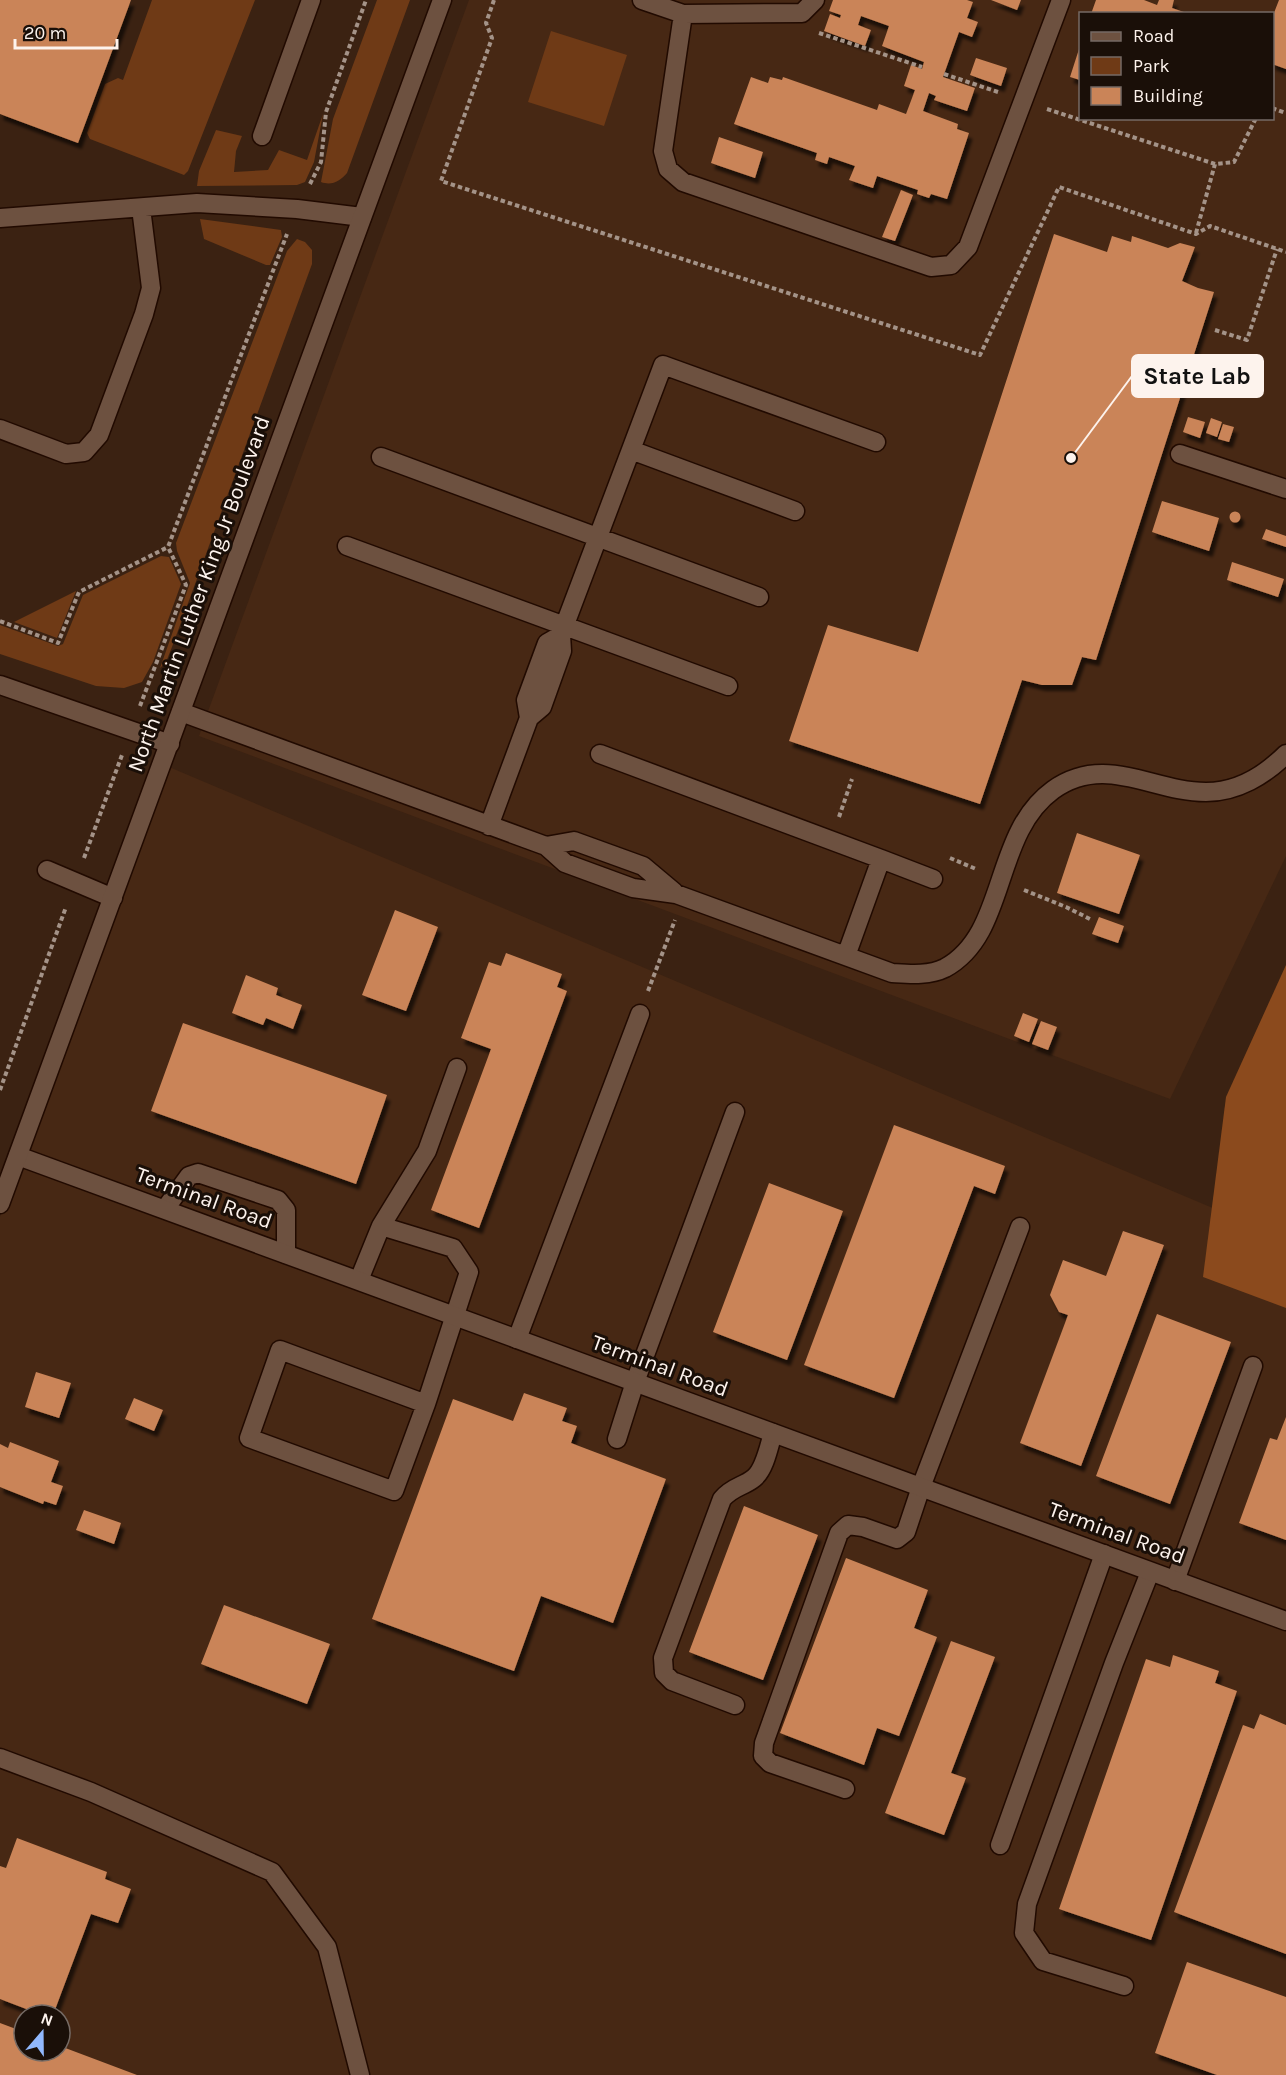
<svg xmlns="http://www.w3.org/2000/svg" width="1286" height="2075" font-family="Karla,sans-serif">
	<defs>
		<filter id="shadow"><feDropShadow dx="3.5" dy="6" stdDeviation="1.5" flood-color="#0009"/></filter>
	</defs>
	<rect width="100%" height="100%" fill="#3b2212"/>
	<!-- built -->
	<path fill="#472814" fill-rule="evenodd" d="M469 0H1286V856L1170 1099 199 736ZM1080 14H1272V118H1080Z
		M169 767 1286 1239V2075H0V1217ZM24 2015H60V2051H24Z"/>
	<!-- green -->
	<path fill="#6f3a16" d="M152 0H255L188 171 184 175 90 139 87 133 105 84 118 78 123 80Z
		M377 0H410L347 173C340 181 332 186 321 182L333 119Z
		M551 31 627 55 604 126 528 102Z
		M323 114 314 162 305 182 297 185 197 186 199 171 216 130 242 136 236 151 234 172 268 170 279 150 307 160Z
		M200 219 281 230 282 237 270 265H266L204 239Z
		M297 239 305 242 312 250V264L172 647 166 662 160 668 190 583 177 551 176 543 287 251Z
		M161 556 169 557 181 584 153 662 142 682 124 688 96 686 0 654V625L58 646 63 644 83 595Z
		M76 591 57 638 14 622Z"/>
	<!-- forest -->
	<path fill="#8b4a1d" d="M1286 965V1308L1203 1277 1226 1097Z"/>
	<!-- building -->
	<path fill="#ca8458" filter="url(#shadow)" d="M0 0H131L78 143 0 114Z
		M833 0H967L973 2 967 18 978 22 972 37 959 32 943 77 975 88 967 111 934 100 936 96 929 93 923 111 958 124 957 129 969 133 947 199 931 194 929 198 917 194 918 190 877 176 873 188 849 180 855 166 829 157 827 164 815 160 817 153 734 124 751 77 768 83 770 77 782 80 783 77 877 110 879 104 906 114 915 90 904 86 911 65 922 69 924 62 882 46 889 26 861 16 858 25 871 30 865 46 824 31 830 14 840 18 841 15 829 11Z
		M991 0H1021L1017 10Z
		M1096 0H1144L1157 5 1159 0H1174L1172 8 1187 13 1091 14Z
		M1279 0H1286V69L1272 64V18Z
		M1080 46V80L1070 77Z
		M976 58 1007 68 1001 86 970 75Z
		M719 137 763 152 755 178 711 163Z
		M901 190 913 195 895 241 882 237Z
		M1054 234 1107 252 1112 236 1131 242 1132 236 1168 248 1180 243 1195 247 1182 281 1198 288 1214 292 1096 660 1082 657 1072 685H1042L1022 680 980 804 789 741 828 625 918 652Z
		M1188 417 1205 422 1200 438 1183 432Z
		M1211 418 1222 422 1217 437 1206 433Z
		M1223 424 1234 427 1229 442 1218 439Z
		M1162 501 1219 518 1209 551 1152 532Z
		M1229.5 517a5.5 5.5 0 1 1 11 0a5.5 5.5 0 1 1-11 0Z
		M1266 529 1286 536V547L1262 539Z
		M1232 562 1284 579 1278 597 1227 580Z
		M1077 833 1140 855 1119 914 1057 893Z
		M395 910 438 927 406 1011 362 995Z
		M1099 917 1124 926 1118 943 1092 934Z
		M506 953 562 974 557 987 567 991 479 1228 431 1210 491 1049 461 1038 489 962 501 966Z
		M246 975 278 988 276 995 302 1005 293 1029 266 1018 263 1025 232 1013Z
		M1023 1013 1038 1019 1029 1042 1014 1036Z
		M1041 1021 1057 1027 1048 1050 1032 1044Z
		M183 1023 387 1095 356 1184 151 1111Z
		M894 1125 1005 1166 995 1194 974 1186 894 1398 804 1365Z
		M769 1183 843 1211 787 1360 713 1332Z
		M1123 1231 1164 1245 1081 1466 1020 1443 1068 1315 1059 1312 1050 1295 1063 1260 1106 1276Z
		M1157 1314 1231 1342 1170 1504 1096 1476Z
		M36 1372 71 1383 59 1418 25 1407Z
		M524 1393 567 1408 562 1421 577 1426 571 1443 666 1479 613 1623 541 1596 514 1671 372 1619 453 1399 513 1421Z
		M134 1398 163 1410 154 1431 125 1419Z
		M1286 1417V1540L1239 1523 1270 1438 1277 1440Z
		M10 1442 59 1461 51 1482 63 1486 56 1505 44 1501 43 1504 0 1487V1444L8 1448Z
		M744 1506 818 1535 763 1680 689 1652Z
		M84 1510 121 1523 114 1544 76 1530Z
		M846 1558 928 1590 914 1628 937 1637 899 1736 877 1728 864 1765 780 1733Z
		M224 1605 330 1644 307 1704 201 1664Z
		M951 1641 995 1657 951 1773 966 1778 944 1835 885 1813Z
		M1173 1655 1219 1671 1215 1683 1237 1691 1151 1940 1059 1909 1146 1659 1170 1667Z
		M1260 1714 1286 1725V1954L1174 1912 1243 1725 1254 1729Z
		M17 1838 107 1872 105 1879 131 1889 118 1923 91 1914 53 2015H42L0 1999V1866L6 1868Z
		M1187 1962 1286 1997V2075H1217L1155 2053Z
		M0 2023 24 2032V2051H60V2046L137 2075H0Z"/>
	<g fill="none" stroke-linecap="round" stroke-linejoin="round">
		<defs>
			<path id="service" d="M642 0 683 14 663 151 668 169 683 182 931 267 951 265 968 247 1061 0
				M683 14 802 13 815 0
				M262 136 311 0
				M0 218 197 203 297 209 362 217
				M0 429 66 454 84 452 99 435 144 314 151 288 141 208
				M631 450 795 511
				M1180 454 1286 489
				M381 457 759 597
				M347 546 728 686
				M0 685 170 744
				M181 712 546 846 565 863 633 888 676 894 892 973C909 974 929 976 945 968 1008 934 992 834 1053 790 1105 753 1152 792 1206 792 1237 792 1265 775 1286 754
				M529 718 542 707 562 651 561 635 663 365 876 442
				M600 754 881 859 846 956
				M489 826 529 718 526 700 547 643 561 635
				M546 846 574 841 643 866 674 892
				M881 859 933 879
				M47 870 113 898
				M165 1209 189 1176 198 1173 278 1200 286 1210V1254
				M381 1226 427 1151 457 1068
				M359 1280 381 1226 453 1248 469 1272 426 1404 280 1350 249 1438 394 1491 426 1404
				M517 1339 640 1014
				M617 1439 635 1382 735 1112
				M1175 1581 1253 1366
				M735 1705 672 1681 664 1673 663 1658 722 1499C733 1486 743 1487 754 1478 765 1469 769 1446 773 1433
				M0 1758 91 1792 272 1872 327 1947 360 2075
				M845 1789 770 1763 763 1756 764 1743 839 1533 848 1525 863 1527 897 1539 906 1532 921 1487 1020 1227
				M1000 1845 1104 1554
				M1124 1986 1043 1961 1024 1933 1027 1904 1114 1663 1150 1572"/>
			<path id="minor" d="M18 1156 1286 1621"/>
			<path id="tertiary" d="M0 1204 442 0"/>
		</defs>
		<!-- service casing -->
		<use href="#service" stroke="#210a00" stroke-width="21"/>
		<!-- minor casing -->
		<use href="#minor" stroke="#210a00" stroke-width="21"/>
		<!-- tertiary casing -->
		<use href="#tertiary" stroke="#210a00" stroke-width="21"/>
		<!-- path -->
		<path stroke="#a49388" stroke-width="4" stroke-dasharray="4.5 3" stroke-linecap="butt" d="M494 0 486 23 492 38 441 181 980 355 1059 187 1196 234 1210 226 1286 252
			M819 33 922 67
			M944 74 998 92
			M1272 108 1286 113
			M1047 109 1215 164 1234 162 1256 118
			M310 184 321 162 326 112 366 0
			M1196 233 1215 164
			M1215 330 1247 340 1277 249
			M0 621 58 643 79 592 168 547
			M140 706 186 585 168 547 287 234
			M839 817 852 779
			M84 858 122 755
			M950 858 976 869
			M1024 890 1066 907 1092 920
			M648 991 675 920
			M0 1090 66 907"/>
		<!-- service -->
		<use href="#service" stroke="#6d5140" stroke-width="18"/>
		<!-- minor -->
		<use href="#minor" stroke="#6d5140" stroke-width="18"/>
		<!-- tertiary -->
		<use href="#tertiary" stroke="#6d5140" stroke-width="18"/>
	</g>
	<g text-anchor="middle" dominant-baseline="central" stroke-width="6" stroke-linejoin="round" paint-order="stroke">
		<!-- street labels -->
		<g font-size="22" fill="#fdf3ed" stroke="#1a0f08">
			<text transform="translate(199 594) rotate(-70)">North Martin Luther King Jr Boulevard</text>
			<text transform="translate(204 1198) rotate(20)">Terminal Road</text>
			<text transform="translate(660 1366) rotate(20)">Terminal Road</text>
			<text transform="translate(1117 1533) rotate(20)">Terminal Road</text>
		</g>
	</g>
	<!-- callouts -->
	<path fill="none" stroke="#fdf3ed" stroke-width="2" d="M1071 458L1132 376"/>
	<circle fill="#fdf3ed" stroke="#1a0f08" stroke-width="2" cx="1071" cy="458" r="6"/>
	<rect fill="#fdf3ed" stroke="#fdf3ed" stroke-width="2" x="1132" y="355" width="131" height="42" rx="6"/>
	<g font-size="24" text-anchor="middle" font-weight="bold" fill="#111">
		<text x="1197" y="384">State Lab</text>
	</g>
	<!-- legend -->
	<rect x="1079" y="12" width="195" height="108" fill="#1a0f08" stroke="#756a64" stroke-width="1.5"/>
	<rect x="1091" y="32" width="30" height="9" fill="#6d5140" stroke="#756a64" stroke-width="1.5"/>
	<text x="1133" y="42" font-size="18" fill="#fdf3ed">Road</text>
	<rect x="1091" y="57" width="30" height="18" fill="#6f3a16" stroke="#756a64" stroke-width="1.5"/>
	<text x="1133" y="72" font-size="18" fill="#fdf3ed">Park</text>
	<rect x="1091" y="87" width="30" height="18" fill="#ca8458" stroke="#756a64" stroke-width="1.5"/>
	<text x="1133" y="102" font-size="18" fill="#fdf3ed">Building</text>
	<!-- north arrow -->
	<g transform="translate(42 2033) rotate(20)"><circle r="28" fill="#1a0f08" stroke="#756a64" stroke-width="1.5"/>
	<path d="M0-4.5L10 22L0 15L-10 22Z" fill="#91b8fd"/>
	<text y="-9" font-size="16" font-weight="bold" text-anchor="middle" fill="#fdf3ed">N</text>
	</g>
	<!-- scale -->
	<path d="M15 39v9h102v-9" fill="none" stroke="#fdf3ed" stroke-width="3"/>
	<text x="24" y="39" font-size="18" fill="#fdf3ed" stroke="#1a0f08" stroke-width="4.5" paint-order="stroke">20 m</text>
</svg>
